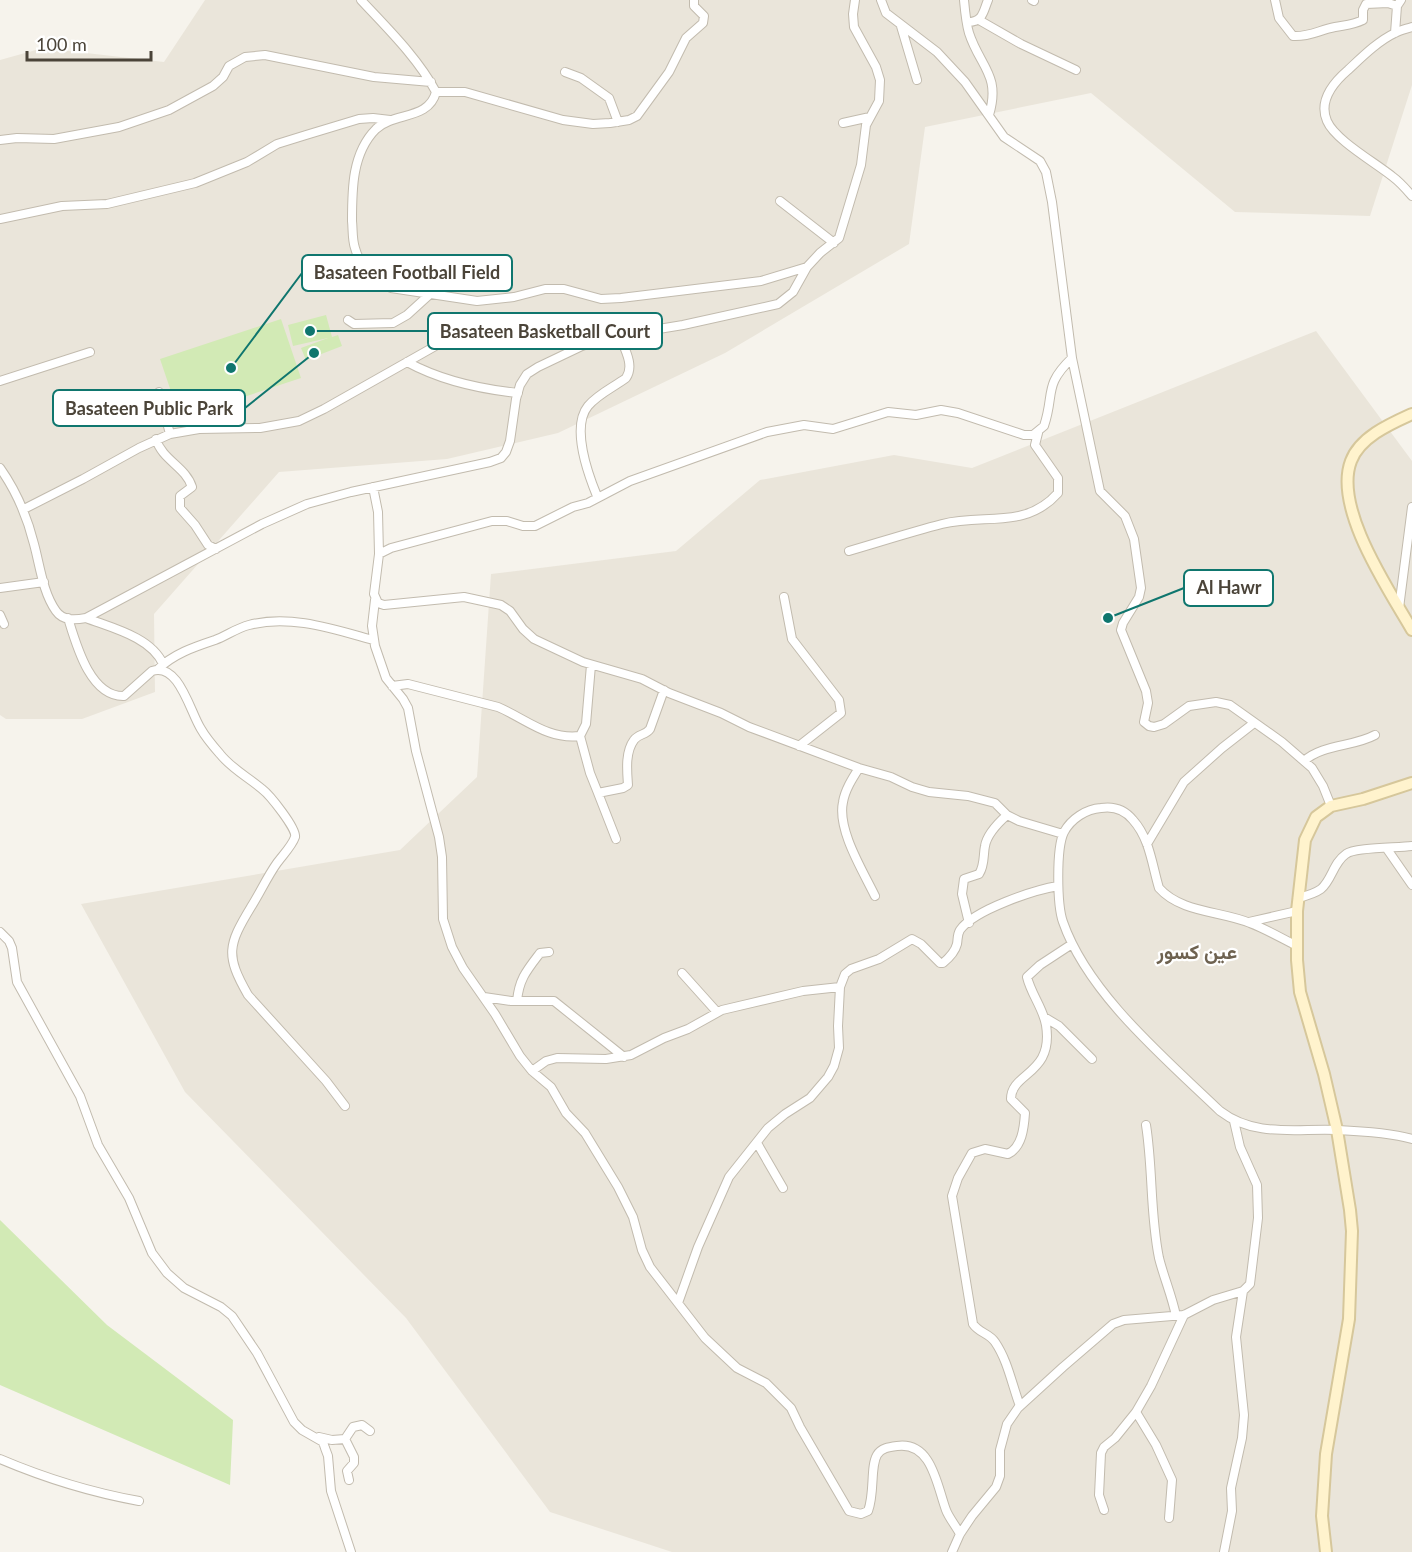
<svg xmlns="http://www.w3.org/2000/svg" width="1412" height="1552" font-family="Lato,Vazirmatn,sans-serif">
	<rect width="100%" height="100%" fill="#f6f3ec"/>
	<!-- residential -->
	<path fill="#eae5da" d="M205 0H1412V85L1370 216 1235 212 1091 93 925 127 909 244 725 353 558 433 447 459 279 472 154 614 155 692 82 719H6L0 715V60L43 48 164 62Z
		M1316 331 1412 461V1552H672L550 1512 406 1318 185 1092 81 904 400 850 477 777 491 574 676 551 760 480 894 455 972 468Z"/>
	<!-- green -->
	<path fill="#d2eab5" d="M326 315 332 337 338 335 342 346 306 360 301 348 328 338 293 346 288 325Z
		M281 319 301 378 180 418 160 359Z
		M0 1220 107 1325 233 1420 230 1485 0 1385Z"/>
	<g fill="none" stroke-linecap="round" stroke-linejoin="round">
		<defs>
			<path id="minor" d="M361 0C387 28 418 58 436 92 429 120 394 112 376 129 352 153 352 189 352 221 353 230 352 239 355 248 360 266 374 280 391 288L477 301 514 297 545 289H564L601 299 621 298 761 281 807 267 820 253 839 238 861 165 866 125 879 101 880 80 876 67 854 27 853 14 855 0
				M881 0 886 13 937 52 965 82 1004 137 1040 161 1046 172 1052 202 1072 358
				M964 0C965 11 966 23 969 33 980 67 1001 75 989 115
				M1032 0 1034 1
				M1275 0 1279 18 1293 36C1310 37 1319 30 1335 27 1345 25 1353 25 1363 20V10L1366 4 1388 3 1397 6
				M979 20 1021 44 1076 70
				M968 22C983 22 983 12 988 0
				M901 26 917 80
				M1412 27C1406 29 1400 30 1395 33 1378 41 1362 57 1348 70 1334 82 1318 100 1327 121 1335 140 1376 163 1393 177 1400 182 1406 189 1412 196
				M1395 33 1397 6 1401 0
				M565 72 581 78 609 98 618 122
				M436 92H465L563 120 593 124 610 123 629 120 637 116 669 72 686 38 703 23 704 16 694 6V0
				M843 123 870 117
				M0 140 17 138 54 139 119 127 169 110 213 86 223 77 229 66 245 57 265 55 374 77 431 82
				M780 201 834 243
				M0 219 62 206 107 204 195 183 247 162 277 144 306 135 359 119 373 118 390 120
				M348 320 354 324 393 323 407 315 429 295
				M407 362C442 381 479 389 518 393
				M0 381 90 352
				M159 392 170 434
				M156 439C162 460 186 467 192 487L180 496V508L195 525 208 545 216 549
				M0 468C17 492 27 516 34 544 40 566 43 593 56 611 63 621 75 620 86 618L262 524 307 504 351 492 490 462 501 458 506 452 510 441 516 399 520 385 527 374 538 367 582 346 610 337 683 325 778 304 793 292 807 267
				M373 487 378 512 379 554
				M597 496C588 474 571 427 588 406 598 394 614 387 626 378 635 365 624 348 619 335
				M24 509 83 479 139 448 170 434 199 429 260 428 299 421 324 409 446 340C494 322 546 333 595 341
				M849 551C880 542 911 532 942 524 984 513 1025 530 1058 493V478L1035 445 1038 433
				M0 588 44 582
				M784 597 792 639 839 700 841 713 799 746
				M375 600 372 626 375 646 386 678 403 699 408 708 416 751 439 837 442 857 443 919 452 947 463 968 495 1014 520 1056 532 1071 551 1087 566 1113 585 1133 618 1187 633 1217 642 1250 650 1267 705 1338 737 1368 766 1383 791 1408 800 1427 849 1511 861 1514 868 1511C875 1493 870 1467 877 1455 881 1448 889 1447 897 1446 932 1441 937 1486 946 1510 949 1518 956 1526 960 1534
				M1399 608 1412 507
				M0 615 4 624
				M68 618C76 644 90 697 124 696L152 671C179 662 190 712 201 729 206 738 213 746 220 754 232 769 248 777 262 789 270 795 297 829 295 837 292 846 282 856 277 863 267 877 260 893 251 907 228 945 225 955 248 995L326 1081 345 1106
				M86 618C112 628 151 637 163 664
				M157 670C173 654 194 647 215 640 226 636 237 628 249 625 290 614 333 629 373 640
				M392 686 408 684 498 707C526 719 548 740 580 736L586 724 591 665
				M580 736 590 773 598 793 623 788 628 785C627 771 625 752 634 740 638 734 646 735 650 729L664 690
				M1304 761C1323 744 1353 747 1375 735
				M859 768C852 779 845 790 843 802 837 830 863 871 875 896
				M598 793 616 839
				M1063 834 1019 821 1007 815 995 803 968 796 929 792 912 787 891 777 859 768 749 727 721 713 669 693 642 679 583 662 534 639 523 629 510 611 501 605 464 597 384 605 378 603 374 594 379 554 391 548 492 521H507L523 526H535L573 507 588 503 630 481 767 432 804 425 833 429 888 412 916 415 941 410 958 413 1024 435H1033L1044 426C1055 393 1043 386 1072 358L1100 491 1125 516 1134 539 1141 588 1139 597 1123 623 1121 630 1146 691 1148 703 1144 722 1149 726 1154 727 1164 724 1189 706 1216 702 1230 705 1282 742 1312 768 1323 786 1331 806
				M1147 844 1184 782 1222 748 1254 723
				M1387 849 1412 885
				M1298 898C1306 896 1314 894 1321 889 1332 880 1333 863 1346 854 1355 847 1398 848 1412 846
				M1249 922 1297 911
				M969 923 962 894 964 879 979 874C985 865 983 855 985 846 987 834 998 823 1007 815
				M0 932 9 941 12 948 17 982 80 1096 98 1145 129 1198 152 1253 167 1273 184 1288 221 1307 232 1316 257 1353 294 1422 302 1430 323 1442 325 1448 328 1456 331 1491 351 1552
				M1297 946C1281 938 1266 929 1250 923 1222 911 1181 913 1159 888 1152 865 1150 839 1133 820 1125 810 1114 806 1101 808 1086 809 1071 819 1064 832 1056 848 1057 905 1063 922 1088 994 1166 1059 1220 1111 1255 1138 1297 1128 1338 1130 1360 1131 1391 1133 1412 1139
				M682 973 717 1012
				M484 997 511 1001H554L624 1057
				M517 1001C519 979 527 970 540 953L549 952
				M1044 1017 1059 1026 1092 1059
				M532 1071 546 1061 557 1058 606 1059 631 1055 664 1038 688 1029 722 1010 803 991 840 987
				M1146 1125C1153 1169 1150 1214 1159 1258 1164 1278 1172 1296 1176 1316
				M757 1143 783 1188
				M678 1303 698 1247 729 1177 768 1128 785 1114 810 1098 828 1077 834 1066 839 1048 838 1026 840 987 845 974 851 969 879 959 912 939 921 944 940 963H943C949 958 955 952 957 944 958 939 957 935 960 930 974 910 1034 890 1058 886
				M1020 1406C1012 1385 1008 1361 995 1342 989 1333 979 1333 973 1324L952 1196 958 1178 972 1153 985 1149 1008 1154C1022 1147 1024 1128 1025 1113L1011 1099C1011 1072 1054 1075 1046 1025 1043 1008 1031 994 1027 977L1040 965 1072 944
				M1136 1412 1156 1445 1172 1480 1169 1518
				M319 1437 332 1440 345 1439 353 1427 362 1425 370 1431
				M345 1439 354 1457V1463L347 1471 349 1480
				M0 1459C47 1479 89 1492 139 1501
				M1104 1510 1099 1495 1101 1453 1104 1447 1115 1438 1136 1412 1151 1386 1184 1315
				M952 1552 960 1534 972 1516 996 1487 1000 1476V1450L1007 1424 1018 1408 1063 1367 1113 1324 1124 1320 1184 1315 1213 1300 1243 1291 1250 1284 1258 1218 1257 1185 1240 1147 1234 1121
				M1224 1552 1232 1511 1231 1488 1242 1438 1244 1415 1236 1337 1243 1291"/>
			<path id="secondary" d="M1412 414C1390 424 1360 437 1351 461 1333 508 1389 590 1412 630
				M1326 1552 1322 1516 1326 1454 1349 1319 1352 1231 1350 1210 1337 1130 1324 1074 1300 992 1297 960V911L1305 840 1316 817 1331 806 1363 799 1412 783"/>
		</defs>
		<!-- minor casing -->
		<use href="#minor" stroke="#c2bbae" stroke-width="10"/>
		<!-- secondary casing -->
		<use href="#secondary" stroke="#d6c79b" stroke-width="14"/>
		<!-- minor -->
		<use href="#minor" stroke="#fff" stroke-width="8"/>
		<!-- secondary -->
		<use href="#secondary" stroke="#fff3cd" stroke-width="10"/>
	</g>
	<g text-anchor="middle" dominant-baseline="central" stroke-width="4.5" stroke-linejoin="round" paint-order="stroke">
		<!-- quarter labels -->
		<g font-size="20" font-weight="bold" fill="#6e6250" stroke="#fff">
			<text x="1197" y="951">عين كسور</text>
		</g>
	</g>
	<!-- callouts -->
	<path fill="none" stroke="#0f766e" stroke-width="2" d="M231 368L302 273M310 331L428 331M314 353L245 408M1108 618L1184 588"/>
	<g fill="#0f766e" stroke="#fff" stroke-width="2">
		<circle cx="231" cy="368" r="6"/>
		<circle cx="310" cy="331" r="6"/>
		<circle cx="314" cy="353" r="6"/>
		<circle cx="1108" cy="618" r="6"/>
	</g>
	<g fill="#fff" stroke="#0f766e" stroke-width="2">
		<rect x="302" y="255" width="210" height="36" rx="6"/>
		<rect x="428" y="313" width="234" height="36" rx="6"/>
		<rect x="53" y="390" width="192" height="36" rx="6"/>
		<rect x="1184" y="570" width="89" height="36" rx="6"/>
	</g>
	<g font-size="18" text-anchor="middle" font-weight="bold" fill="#4b4439">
		<text x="407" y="279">Basateen Football Field</text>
		<text x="545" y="338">Basateen Basketball Court</text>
		<text x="149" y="415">Basateen Public Park</text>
		<text x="1229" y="594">Al Hawr</text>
	</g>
	<!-- scale -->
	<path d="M27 51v9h124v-9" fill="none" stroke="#4b4439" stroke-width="3"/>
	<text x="36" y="51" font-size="18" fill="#4b4439" stroke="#ffffff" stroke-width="4.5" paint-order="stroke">100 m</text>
</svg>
